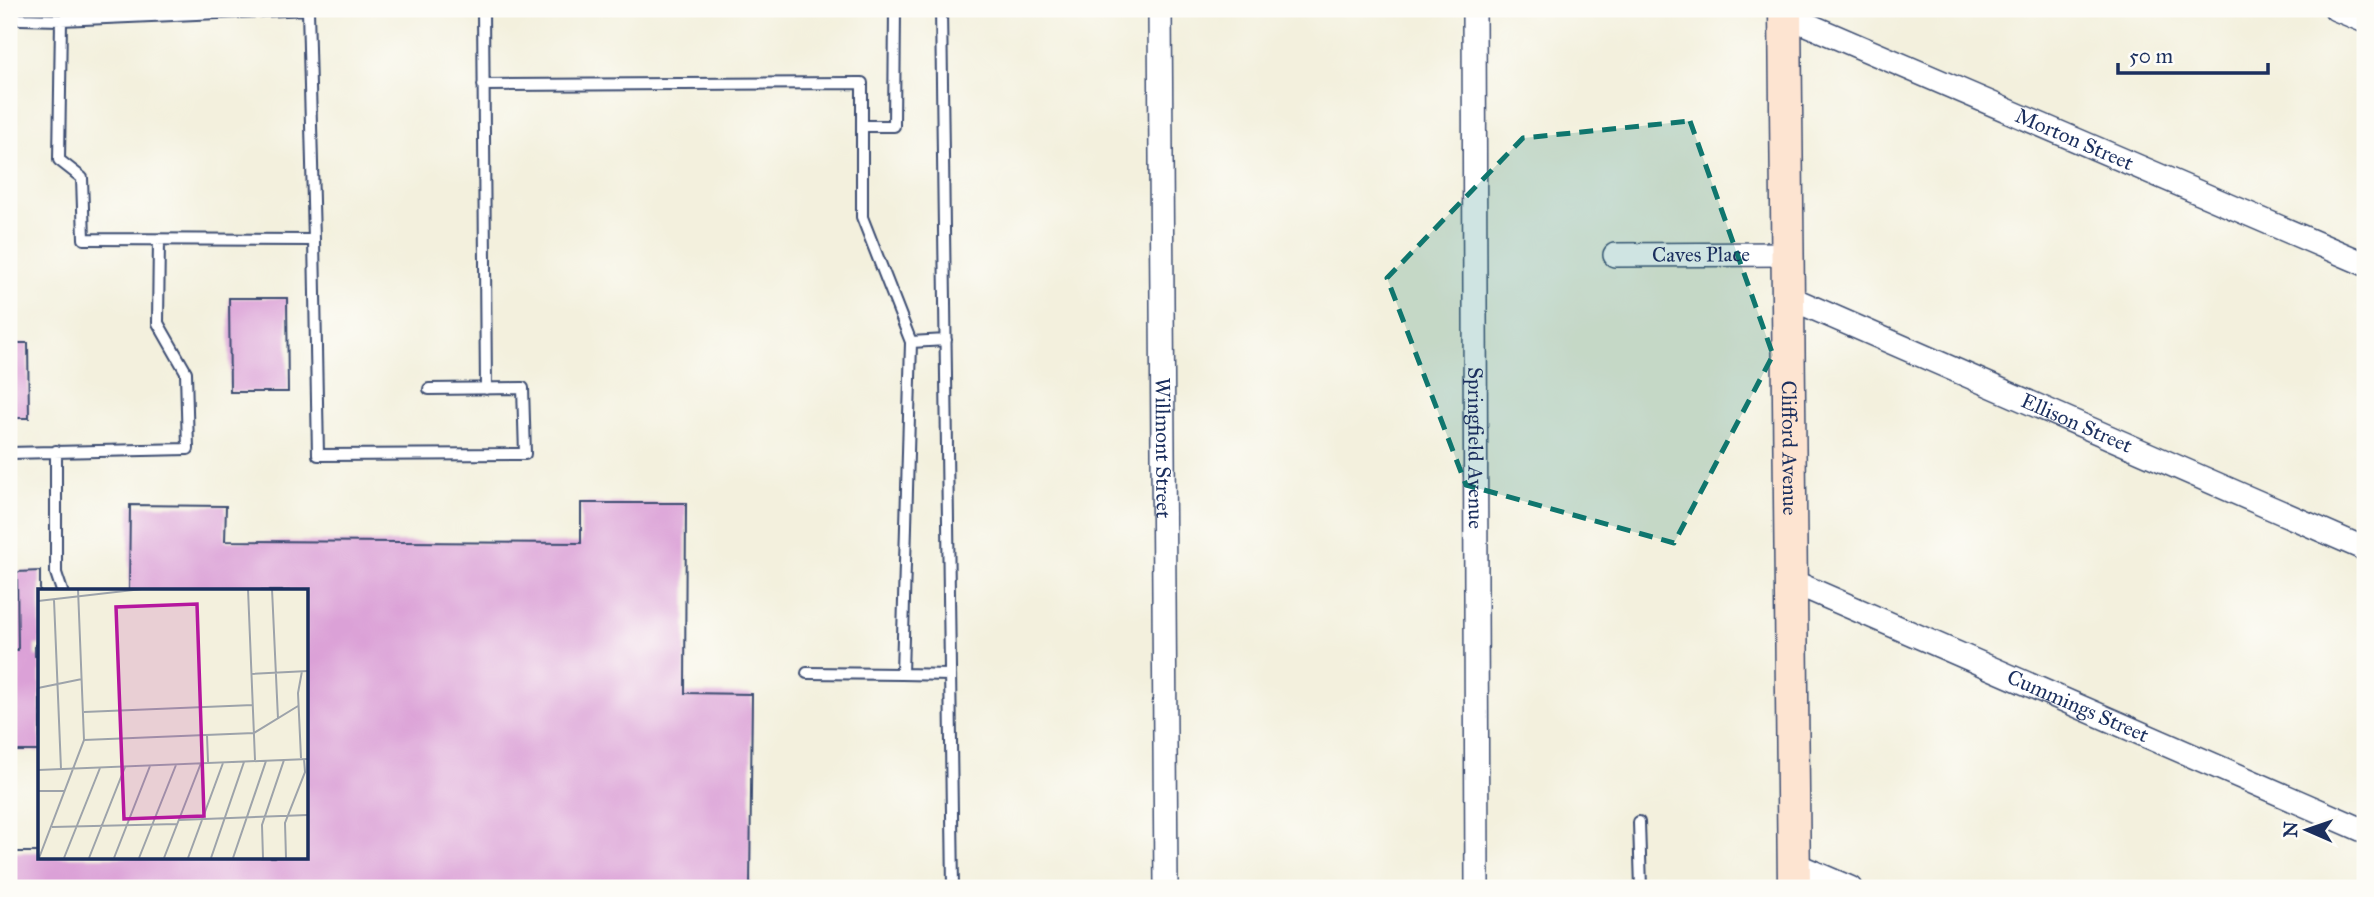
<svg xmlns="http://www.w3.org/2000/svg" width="2374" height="897" font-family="'IM FELL Great Primer',serif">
	<rect width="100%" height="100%" fill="#fdfcf7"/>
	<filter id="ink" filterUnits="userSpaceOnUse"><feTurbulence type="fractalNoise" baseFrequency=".0143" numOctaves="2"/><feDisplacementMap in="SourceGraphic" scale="14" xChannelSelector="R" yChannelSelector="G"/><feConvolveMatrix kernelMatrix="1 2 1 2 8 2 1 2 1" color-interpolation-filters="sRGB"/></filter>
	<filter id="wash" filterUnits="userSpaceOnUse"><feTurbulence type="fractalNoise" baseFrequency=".00686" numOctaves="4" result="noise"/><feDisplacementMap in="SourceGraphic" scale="28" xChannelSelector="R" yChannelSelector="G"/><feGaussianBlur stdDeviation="1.57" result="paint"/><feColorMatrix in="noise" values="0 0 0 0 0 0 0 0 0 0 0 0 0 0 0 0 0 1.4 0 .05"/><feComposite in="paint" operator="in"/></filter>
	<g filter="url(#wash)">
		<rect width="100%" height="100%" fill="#f3f0dd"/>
		<g id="blocks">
			<!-- building -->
			<path fill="#dba1d7" d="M229 298H287L288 392H230Z
				M9 343H28L29 418H9Z
				M581 503H686L685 693 752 694 750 888H9V852H40V857H306V591H129L130 505 226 506 225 541 581 543Z
				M40 571V645H35V656H40V751H9V650H18L17 572Z"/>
		</g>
	</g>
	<g filter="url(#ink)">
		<use href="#blocks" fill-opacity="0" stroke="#3b4c71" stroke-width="2"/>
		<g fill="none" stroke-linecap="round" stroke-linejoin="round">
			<defs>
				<path id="service" d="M483 9 486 389
					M941 9 953 888
					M308 10 314 240
					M9 16 20 19 61 20 309 9
					M61 20 59 160 82 178 84 239 314 240 318 455 525 454 523 388 429 389
					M483 85 862 83V217L911 342 946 340
					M862 126H894L895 9
					M911 342 902 674 950 675
					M56 451V573L62 591
					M9 453 188 449 186 372 158 323 159 240
					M807 673 902 674
					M1639 822 1641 888"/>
				<g id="minor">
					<path id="s1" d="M1160 9 1166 888"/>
					<path id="s2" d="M1474 9 1477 888"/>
					<path d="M2336 9 2365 21"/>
					<path id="s3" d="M1785 15 2365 264"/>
					<path id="s4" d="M1615 255 1788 254"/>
					<path id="s5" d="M1788 297 2365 549"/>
					<path id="s6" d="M1791 581 2365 831"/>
					<path d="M1794 864 1850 888"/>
				</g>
				<g id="secondary">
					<path id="s7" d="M1785 9 1794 888"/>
				</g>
			</defs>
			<!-- service casing -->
			<use href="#service" stroke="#3b4c71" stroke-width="14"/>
			<!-- minor casing -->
			<use href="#minor" stroke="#3b4c71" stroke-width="26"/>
			<!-- secondary casing -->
			<use href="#secondary" stroke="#3b4c71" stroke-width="35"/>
			<!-- service -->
			<use href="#service" stroke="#fff" stroke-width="10"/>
			<!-- minor -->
			<use href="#minor" stroke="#fff" stroke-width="23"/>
			<!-- secondary -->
			<use href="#secondary" stroke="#fde4d1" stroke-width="32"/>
		</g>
	</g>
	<!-- marked area -->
	<path fill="#0f766e" fill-opacity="0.2" stroke="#0f766e" stroke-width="5" stroke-dasharray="14 9" stroke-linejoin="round" d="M1690 121 1773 355 1674 543 1466 485 1387 278 1523 138Z"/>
	<g text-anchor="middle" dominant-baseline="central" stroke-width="5" stroke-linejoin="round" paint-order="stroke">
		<!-- street labels -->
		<g font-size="21" fill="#1b2f5e" stroke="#fdfcf7">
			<text stroke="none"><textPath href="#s3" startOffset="315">Morton Street</textPath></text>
			<text stroke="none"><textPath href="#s4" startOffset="86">Caves Place</textPath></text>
			<text stroke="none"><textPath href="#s5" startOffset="315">Ellison Street</textPath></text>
			<text stroke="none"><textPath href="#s1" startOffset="439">Willmont Street</textPath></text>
			<text stroke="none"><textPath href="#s2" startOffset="439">Springfield Avenue</textPath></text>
			<text stroke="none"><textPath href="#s7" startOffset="439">Clifford Avenue</textPath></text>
			<text stroke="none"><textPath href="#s6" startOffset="313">Cummings Street</textPath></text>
		</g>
	</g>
	<!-- overview -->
	<g transform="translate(38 589)">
		<rect width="270" height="270" fill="#f3f0dd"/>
		<path fill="none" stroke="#9da3aa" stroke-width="2" d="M210 0 217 171M234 0 240 130M16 11 23 180M0 12 104 0M213 85 270 82M0 99 44 90M46 123 215 116M169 146 170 173M46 151 216 144 260 117M263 169 260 104 264 82M0 181 270 170M0 202H27M141 231 270 226M14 238 139 235M1 269 46 151 40 0M26 269 62 179M51 269 87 178M76 269 112 177M101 269 138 176M126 269 163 174M150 269 185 174M173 269 206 173M195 269 228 172M225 269 224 236 246 171M248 269 247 234 267 183 266 170"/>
		<path fill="#b5179e" fill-opacity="0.15" stroke="#b5179e" stroke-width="3.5" d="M159 15 166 227 86 230 78 18Z"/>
		<rect width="270" height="270" fill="none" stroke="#1b2f5e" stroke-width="3.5"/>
	</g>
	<!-- margin -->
	<rect width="2374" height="897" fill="none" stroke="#fdfcf7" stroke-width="35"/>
	<!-- north arrow -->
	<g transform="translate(2307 830) rotate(272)" stroke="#fdfcf7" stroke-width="5" paint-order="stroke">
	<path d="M0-5L12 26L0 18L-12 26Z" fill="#1b2f5e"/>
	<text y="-10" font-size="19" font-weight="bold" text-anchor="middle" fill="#1b2f5e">N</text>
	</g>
	<!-- scale -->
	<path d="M2118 63v10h150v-10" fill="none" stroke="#1b2f5e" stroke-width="3.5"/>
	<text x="2129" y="63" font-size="21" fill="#1b2f5e" stroke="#fdfcf7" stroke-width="5" paint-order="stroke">50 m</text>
</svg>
